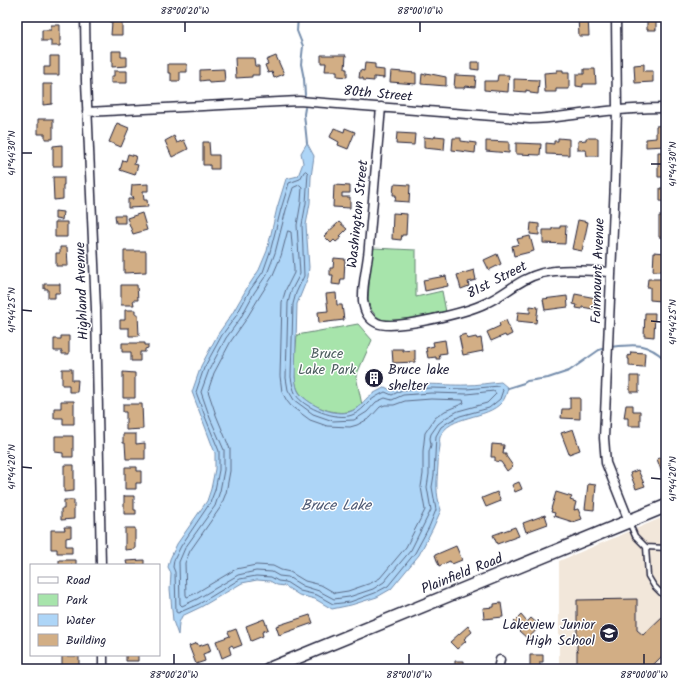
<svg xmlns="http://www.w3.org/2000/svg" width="683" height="686" font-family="Kalam,sans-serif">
	<rect width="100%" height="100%" fill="#fff"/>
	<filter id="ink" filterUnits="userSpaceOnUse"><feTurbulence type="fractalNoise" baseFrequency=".025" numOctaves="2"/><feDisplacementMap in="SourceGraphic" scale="8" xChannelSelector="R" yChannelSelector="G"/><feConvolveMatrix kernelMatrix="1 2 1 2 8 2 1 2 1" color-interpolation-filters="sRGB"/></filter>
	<g filter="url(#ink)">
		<!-- built -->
		<path fill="#f2e7da" d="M666 516V669H559V561Z"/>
		<!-- green -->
		<path fill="#a7e4ab" stroke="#648373" d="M372 248 416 250V297L442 291 446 312 392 321 383 320 376 316 370 308 368 299Z
			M358 324 372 340 356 376 362 405C358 407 354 410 351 411 335 417 303 404 297 388 292 374 296 350 297 335Z"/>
		<!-- water -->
		<path fill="#add5f7" stroke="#758dac" d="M307 143 314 156 311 177 310 203 306 225 309 267 308 277 297 304 295 377C296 383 296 390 301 395 312 406 333 416 349 412 360 409 363 400 371 395 375 392 381 390 385 387L392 391C414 380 442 386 466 385 478 385 489 383 501 382L508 388C507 392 505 399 502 402 487 420 449 414 440 437 439 440 440 443 440 446 439 453 438 458 438 465 437 482 435 492 441 510L433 528 419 555 391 589 377 597 351 605 332 609 315 599 299 595 285 586 277 585 270 581 257 580 242 583 201 607 182 616 179 623 178 635 173 621 170 589 171 573 168 567 170 559 177 544 207 501 211 489 215 469V453L192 392 201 366 218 334 232 314 247 288 259 270 267 251 277 208 286 179 298 176 303 163 301 153Z"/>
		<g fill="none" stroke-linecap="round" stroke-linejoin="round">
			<!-- shore -->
			<path stroke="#5a6a86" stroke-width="1" d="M306 171 308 173 306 203 302 225 304 276 296 293 293 304 291 377C292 383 293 389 296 395 304 408 337 421 352 415 363 411 366 403 374 398 377 396 381 394 385 392L392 395 402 390 431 388 467 389 499 386 503 390 500 399 489 408 460 416 450 421 441 427 436 436 434 475 432 487 436 510 429 527 415 553 388 586 375 593 350 602 333 604 317 595 300 591 286 582 278 581 271 577 256 576 240 579 199 604 178 613 176 612 175 572 173 567 174 560 181 546 210 503 215 490 219 470V451L206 419 196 392 204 368 222 335 236 316 250 290 263 272 270 252 281 209 289 183 300 179 304 172Z
				M300 185 302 187 301 202 297 225 300 274 291 291 288 303 286 378 288 390 294 400 313 414 333 421 354 420 367 412 376 402 385 398 392 400 403 395 431 393 467 394 494 391 496 394 487 403 458 411 447 417 438 424 431 434 430 438 431 445 429 452V474L427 487 431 510 411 550 384 582 373 589 349 597 334 599 319 591 303 586 288 577 279 576 272 572 256 571 238 575 197 599 182 606 180 604 179 562 185 548 215 506 220 491 224 470V450L210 418 201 392 209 370 226 338 240 319 254 293 267 274 275 253 286 210 293 188Z
				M288 231 291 232 294 268V273L286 289 282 302 280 376 282 392 287 401 291 406 310 420 327 426 350 427 357 425 370 418 380 407 385 405H394L405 401 431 399 463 400 464 403 445 411 435 418 425 433 423 451V474L421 487 425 510 406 547 380 578 371 583 348 591 335 593 321 585 305 581 290 572 281 570 273 566 256 565 236 569 194 594 187 597 186 595 185 563 190 551 220 508 226 493 230 471V449L216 415 208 391 214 373 231 341 245 321 260 296 272 277 281 256Z"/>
			<!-- stream -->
			<path stroke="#758dac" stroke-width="2" d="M298 17 297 31 303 46 301 64 304 79 305 95
				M305 108 304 114 307 143
				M610 347C635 344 646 342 666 360
				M508 388 524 383 527 381 548 378 569 371 599 350 602 349"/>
		</g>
		<!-- building -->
		<path fill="#d2ae85" stroke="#22223b" d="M110 17H122V35H111L112 22H110Z
			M578 17H588L589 36H579Z
			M640 17H656V30H647V19H640Z
			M51 25H60V46H51V41H42V30H51Z
			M112 51H121V57H127V66L112 67Z
			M321 55H346L345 69H347V77L337 76V71H325L326 63H321Z
			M50 56H59V75H44V67H50Z
			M276 56 284 74 274 78 272 72 268 73 265 65 268 64 266 60Z
			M235 58H254L255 66H259V75H252V77L236 78Z
			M471 62H479V70L471 69Z
			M365 63 375 64V69L384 70V78L374 77V81L363 80V78H359L360 70 364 71Z
			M168 64H187V72H180V81H171V73H168Z
			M644 64V71H653V82L635 83 634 65Z
			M224 69 225 82 209 83 208 80 200 81V70Z
			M584 69H595L596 84H583V87L576 86V74H584Z
			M557 70H563V72H569V89H556V92H545L544 73 557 72Z
			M114 71H127V83H111V76H114Z
			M391 71 416 73V84L390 82Z
			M426 73 446 77V86L421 84 422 74 426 75Z
			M455 75 476 76 475 87 465 86 464 88H454Z
			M498 75H509L508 92 484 90V81H497Z
			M514 79 539 80 538 94 530 93V91L526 90V92L514 91Z
			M43 84H52V104L43 105Z
			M38 119H53V139H45V134H38Z
			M117 123 129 128 121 147 109 142Z
			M664 125V131H666V146L646 147V139L656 138V126Z
			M334 128 344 132 345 128 355 132 348 149 338 145 339 142 330 137Z
			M397 133 415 134 414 145 396 144Z
			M174 136 177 143 184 140 188 149 172 157 165 141Z
			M435 136 445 137 444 150 424 148V137L434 138Z
			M453 138H461V141L476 143 475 153 452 150Z
			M558 138 569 139V155L546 154V143L554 144V141H558Z
			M586 138H598V156H587L586 150H578V141L586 140Z
			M486 141 509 142V153L486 151Z
			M203 142H209L210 155H219V169H210V165H203Z
			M516 143 541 144 540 155 516 154Z
			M62 145V166H53V146Z
			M658 152H666V177H658Z
			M128 154 136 156 134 164 138 165 135 175 120 170 123 160 126 161Z
			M53 177H64V185H63V199L54 200Z
			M148 184V191H143L144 200H147L148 207 128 208V199H133L132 196H131L132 185Z
			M394 184 410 185 409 202 395 201 396 195H393Z
			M334 185 350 186V193H342V197H350V208L333 207Z
			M660 188H666V208V202L660 201Z
			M55 211 63 212 62 220 55 219Z
			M142 213 147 230 133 234 127 218Z
			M393 213 407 214 406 235H402L401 240 392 239Z
			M115 215H125V223H116Z
			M659 216H666V238L659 237Z
			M578 220 588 222 582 251 572 249Z
			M55 222H67V237H55Z
			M339 222 347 229 340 236 342 237 336 242 334 240 331 243 324 236Z
			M531 223 539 224V235L530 234Z
			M560 226H566L565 244 543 243V230H552V228H560Z
			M530 236 534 251 514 256 512 246 519 244 517 239Z
			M60 247H67L68 266H56V253H60Z
			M124 251H146V272L124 273Z
			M654 252 666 253V271H653Z
			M497 254 501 264 489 270 484 260Z
			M334 258 345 259 344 279H341L340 285 332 284 333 275H330V268H333Z
			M474 270 476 280 468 282 469 286 461 289 457 275Z
			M446 276 448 286 425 291 423 280Z
			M648 279H665L664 287H661V301L650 300V287H647Z
			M44 284H60V293H55V298H48V289H44Z
			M121 285H137L138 300H133L134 305H121Z
			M336 293 337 305H342L344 320 319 323 318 312 328 311 326 294Z
			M575 294 596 298 593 309 582 307V309L576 308 577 305 573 304Z
			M567 296 568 307 545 310 543 299Z
			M530 306 538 307 536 323 517 321 518 312 530 313Z
			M125 310H135V314H138L139 336H129V328H120V320H125Z
			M645 313H655L654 337 644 336Z
			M506 320 512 334 506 337 505 335 491 341 487 332 500 326 499 323Z
			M466 334 467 339 476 337 477 339 481 338 483 351 463 355 459 336Z
			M61 336H69V354H62V351H54V339H61Z
			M445 340 447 353 439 354 440 359H436V357L428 358 426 348 434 346 433 342Z
			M122 343H145V345H148V348L145 349V352H140V361H131V352H122Z
			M392 349H403V351L415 350V362L393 363Z
			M631 352 645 353 644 367 629 366V359H628V355L630 356Z
			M62 369H72V380H78L77 392H69V385H62Z
			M123 372 135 373V398H123Z
			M377 372 380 380 370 383 367 375Z
			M630 376H639V392H630Z
			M570 398H580V419L561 418 562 409H570Z
			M61 401H74V424H63V418H54V408H61Z
			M123 404H142L143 429 126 430V412H123Z
			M626 405H633V411H640V426H628V418H624Z
			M573 429 580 450 569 454 561 433Z
			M123 434H136V444L145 443V459H126L125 443H123Z
			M55 436H73V457H63V453L55 452Z
			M492 444 504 445 503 454H506V456L513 466 507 471 501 462 495 461V457H491Z
			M666 456V471L662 473 657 459Z
			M64 465H74V491L64 492Z
			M125 467H137V471H141V483H136V489H125Z
			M638 470 645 486 636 489 630 473Z
			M519 482 522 489 515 492 512 485Z
			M588 484 596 485 594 510 585 509Z
			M497 492 501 501 486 507 482 498Z
			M556 492 572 497 570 500 576 502 574 510 578 509 582 519 573 522 554 516 555 513 551 512 552 509H551Z
			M124 496H134V510H136V514H124Z
			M64 500H74V519L61 520V509H64Z
			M545 515 548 524 526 532 523 523Z
			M64 527H71V537L66 538V546H72V553H57V549H51V530H65Z
			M515 527 519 536 497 544 493 535Z
			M125 528H135V549L125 550Z
			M456 546 462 560 452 564 450 561 439 566 435 555Z
			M59 560H76V565H59Z
			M144 560V565H127L126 561Z
			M637 599V630L643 635 664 615 666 617V652L649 669H577V651L578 652 577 649V600Z
			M501 603 503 617 484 619 483 608 494 607V604Z
			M310 615 313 623 279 635 276 626Z
			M521 615 527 622 531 618 540 626 528 639 519 631 521 628 514 622Z
			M264 619 268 629 262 632 263 636 251 641 246 626Z
			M468 626 472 632 464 639 466 641 457 649 450 642Z
			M236 629 242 645 234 648 232 645 229 647 231 654 222 658 216 641 230 636 228 632Z
			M197 643 199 646 208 643 211 651 203 654 205 661 196 664 189 646Z
			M126 655H138V661H126Z
			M530 655H543V662H540V669H530Z
			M62 656H79V666H75V669H67V666H62Z
			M455 661H464V669H455Z"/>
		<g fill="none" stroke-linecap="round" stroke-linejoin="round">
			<defs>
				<path id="lane" d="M629 522 635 536 646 547 666 548
					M646 547 648 576 654 586 666 598"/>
				<path id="street" d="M85 17 86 81 96 309 101 565
					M616 17 617 110 615 182 604 438 606 463 629 521
					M381 107C377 153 373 200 369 246 368 264 362 283 363 301 364 310 368 319 377 323 394 331 468 312 486 303 506 294 519 279 542 273 564 268 588 271 611 272
					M87 112 299 101 530 119C550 119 569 115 589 113 614 110 640 108 666 108
					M103 655V669
					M498 669 500 660"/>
				<path id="secondary" d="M269 669 666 506"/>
			</defs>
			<!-- lane casing -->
			<use href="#lane" stroke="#22223b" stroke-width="7"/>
			<!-- street casing -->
			<use href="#street" stroke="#22223b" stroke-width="11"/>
			<!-- secondary casing -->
			<use href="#secondary" stroke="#22223b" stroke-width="15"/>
			<!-- lane -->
			<use href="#lane" stroke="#fff" stroke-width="4"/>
			<!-- street -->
			<use href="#street" stroke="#fff" stroke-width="8"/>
			<!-- secondary -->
			<use href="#secondary" stroke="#fff" stroke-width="12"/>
		</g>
	</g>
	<!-- ticks -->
	<path fill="none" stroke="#22223b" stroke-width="1.5" d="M185 32V22M420 32V22M22 153H32M651 164H661M22 310 32 311M651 321 661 322M22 467 32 468M651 478 661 479M174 664V654M409 664V654M644 664V654"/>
	<!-- icons -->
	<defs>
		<symbol id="building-disc" viewBox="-11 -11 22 22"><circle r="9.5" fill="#22223b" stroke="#fff"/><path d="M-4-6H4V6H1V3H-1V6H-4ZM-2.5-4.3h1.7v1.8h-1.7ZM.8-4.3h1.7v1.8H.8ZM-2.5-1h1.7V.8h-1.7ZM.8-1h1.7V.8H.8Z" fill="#fff"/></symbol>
		<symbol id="school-disc" viewBox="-11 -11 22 22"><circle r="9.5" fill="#22223b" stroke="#fff"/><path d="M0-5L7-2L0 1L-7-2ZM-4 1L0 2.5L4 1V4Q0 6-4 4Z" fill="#fff"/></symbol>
	</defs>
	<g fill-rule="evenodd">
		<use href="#building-disc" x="363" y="367" width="22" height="22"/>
		<use href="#school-disc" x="598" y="622" width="22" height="22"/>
	</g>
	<g text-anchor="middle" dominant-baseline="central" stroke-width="3" stroke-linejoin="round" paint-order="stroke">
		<!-- street labels -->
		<g font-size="14" fill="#22223b" stroke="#fff">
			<text transform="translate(378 94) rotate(5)">80th Street</text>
			<text transform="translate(358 214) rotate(-84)">Washington Street</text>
			<text transform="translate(598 271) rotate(-88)">Fairmount Avenue</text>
			<text transform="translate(497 280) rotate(-27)">81st Street</text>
			<text transform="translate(82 291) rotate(-92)">Highland Avenue</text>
			<text transform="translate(462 574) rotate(-22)">Plainfield Road</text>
		</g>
		<!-- park labels -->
		<g font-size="14" fill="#4a5c5d" stroke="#fff">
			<text x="327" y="354">Bruce<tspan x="327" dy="16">Lake Park</tspan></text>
		</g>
		<!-- poi labels -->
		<g font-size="14" fill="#22223b" stroke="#fff" text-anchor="start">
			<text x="388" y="370">Bruce lake<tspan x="388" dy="16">shelter</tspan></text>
			<text x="595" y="625" text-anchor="end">Lakeview Junior<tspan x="595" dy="16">High School</tspan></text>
		</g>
		<!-- water labels -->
		<g font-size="15" font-style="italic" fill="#4c5873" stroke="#fff">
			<text x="336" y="506">Bruce Lake</text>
		</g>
	</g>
	<!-- margin -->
	<rect width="683" height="686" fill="none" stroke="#fff" stroke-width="44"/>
	<!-- legend -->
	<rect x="30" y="564" width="130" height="92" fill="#ffffff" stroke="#a7a7b1"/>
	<rect x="38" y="577" width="20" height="6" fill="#ffffff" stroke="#a7a7b1"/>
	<text x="66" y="584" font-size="12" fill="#22223b">Road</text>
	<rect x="38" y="594" width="20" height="12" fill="#a7e4ab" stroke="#a7a7b1"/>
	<text x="66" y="604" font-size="12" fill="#22223b">Park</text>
	<rect x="38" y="614" width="20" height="12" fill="#add5f7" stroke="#a7a7b1"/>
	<text x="66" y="624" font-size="12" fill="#22223b">Water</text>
	<rect x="38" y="634" width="20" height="12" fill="#d2ae85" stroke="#a7a7b1"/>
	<text x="66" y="644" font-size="12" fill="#22223b">Building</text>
	<rect x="22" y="22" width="639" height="642" fill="none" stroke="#22223b" stroke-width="1.5"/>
	<g font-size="10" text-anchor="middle" fill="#22223b">
		<text x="185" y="14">88°00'20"W</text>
		<text x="420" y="14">88°00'10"W</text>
		<text transform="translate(11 153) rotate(-90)" y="4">41°44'30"N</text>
		<text transform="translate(672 164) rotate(-90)" y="4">41°44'30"N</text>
		<text transform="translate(11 310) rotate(-90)" y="4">41°44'25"N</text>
		<text transform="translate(672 322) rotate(-90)" y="4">41°44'25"N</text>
		<text transform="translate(11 467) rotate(-90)" y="4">41°44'20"N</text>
		<text transform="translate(672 479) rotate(-90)" y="4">41°44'20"N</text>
		<text x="174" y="678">88°00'20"W</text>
		<text x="409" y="678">88°00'10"W</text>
		<text x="644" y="678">88°00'00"W</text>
	</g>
</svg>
